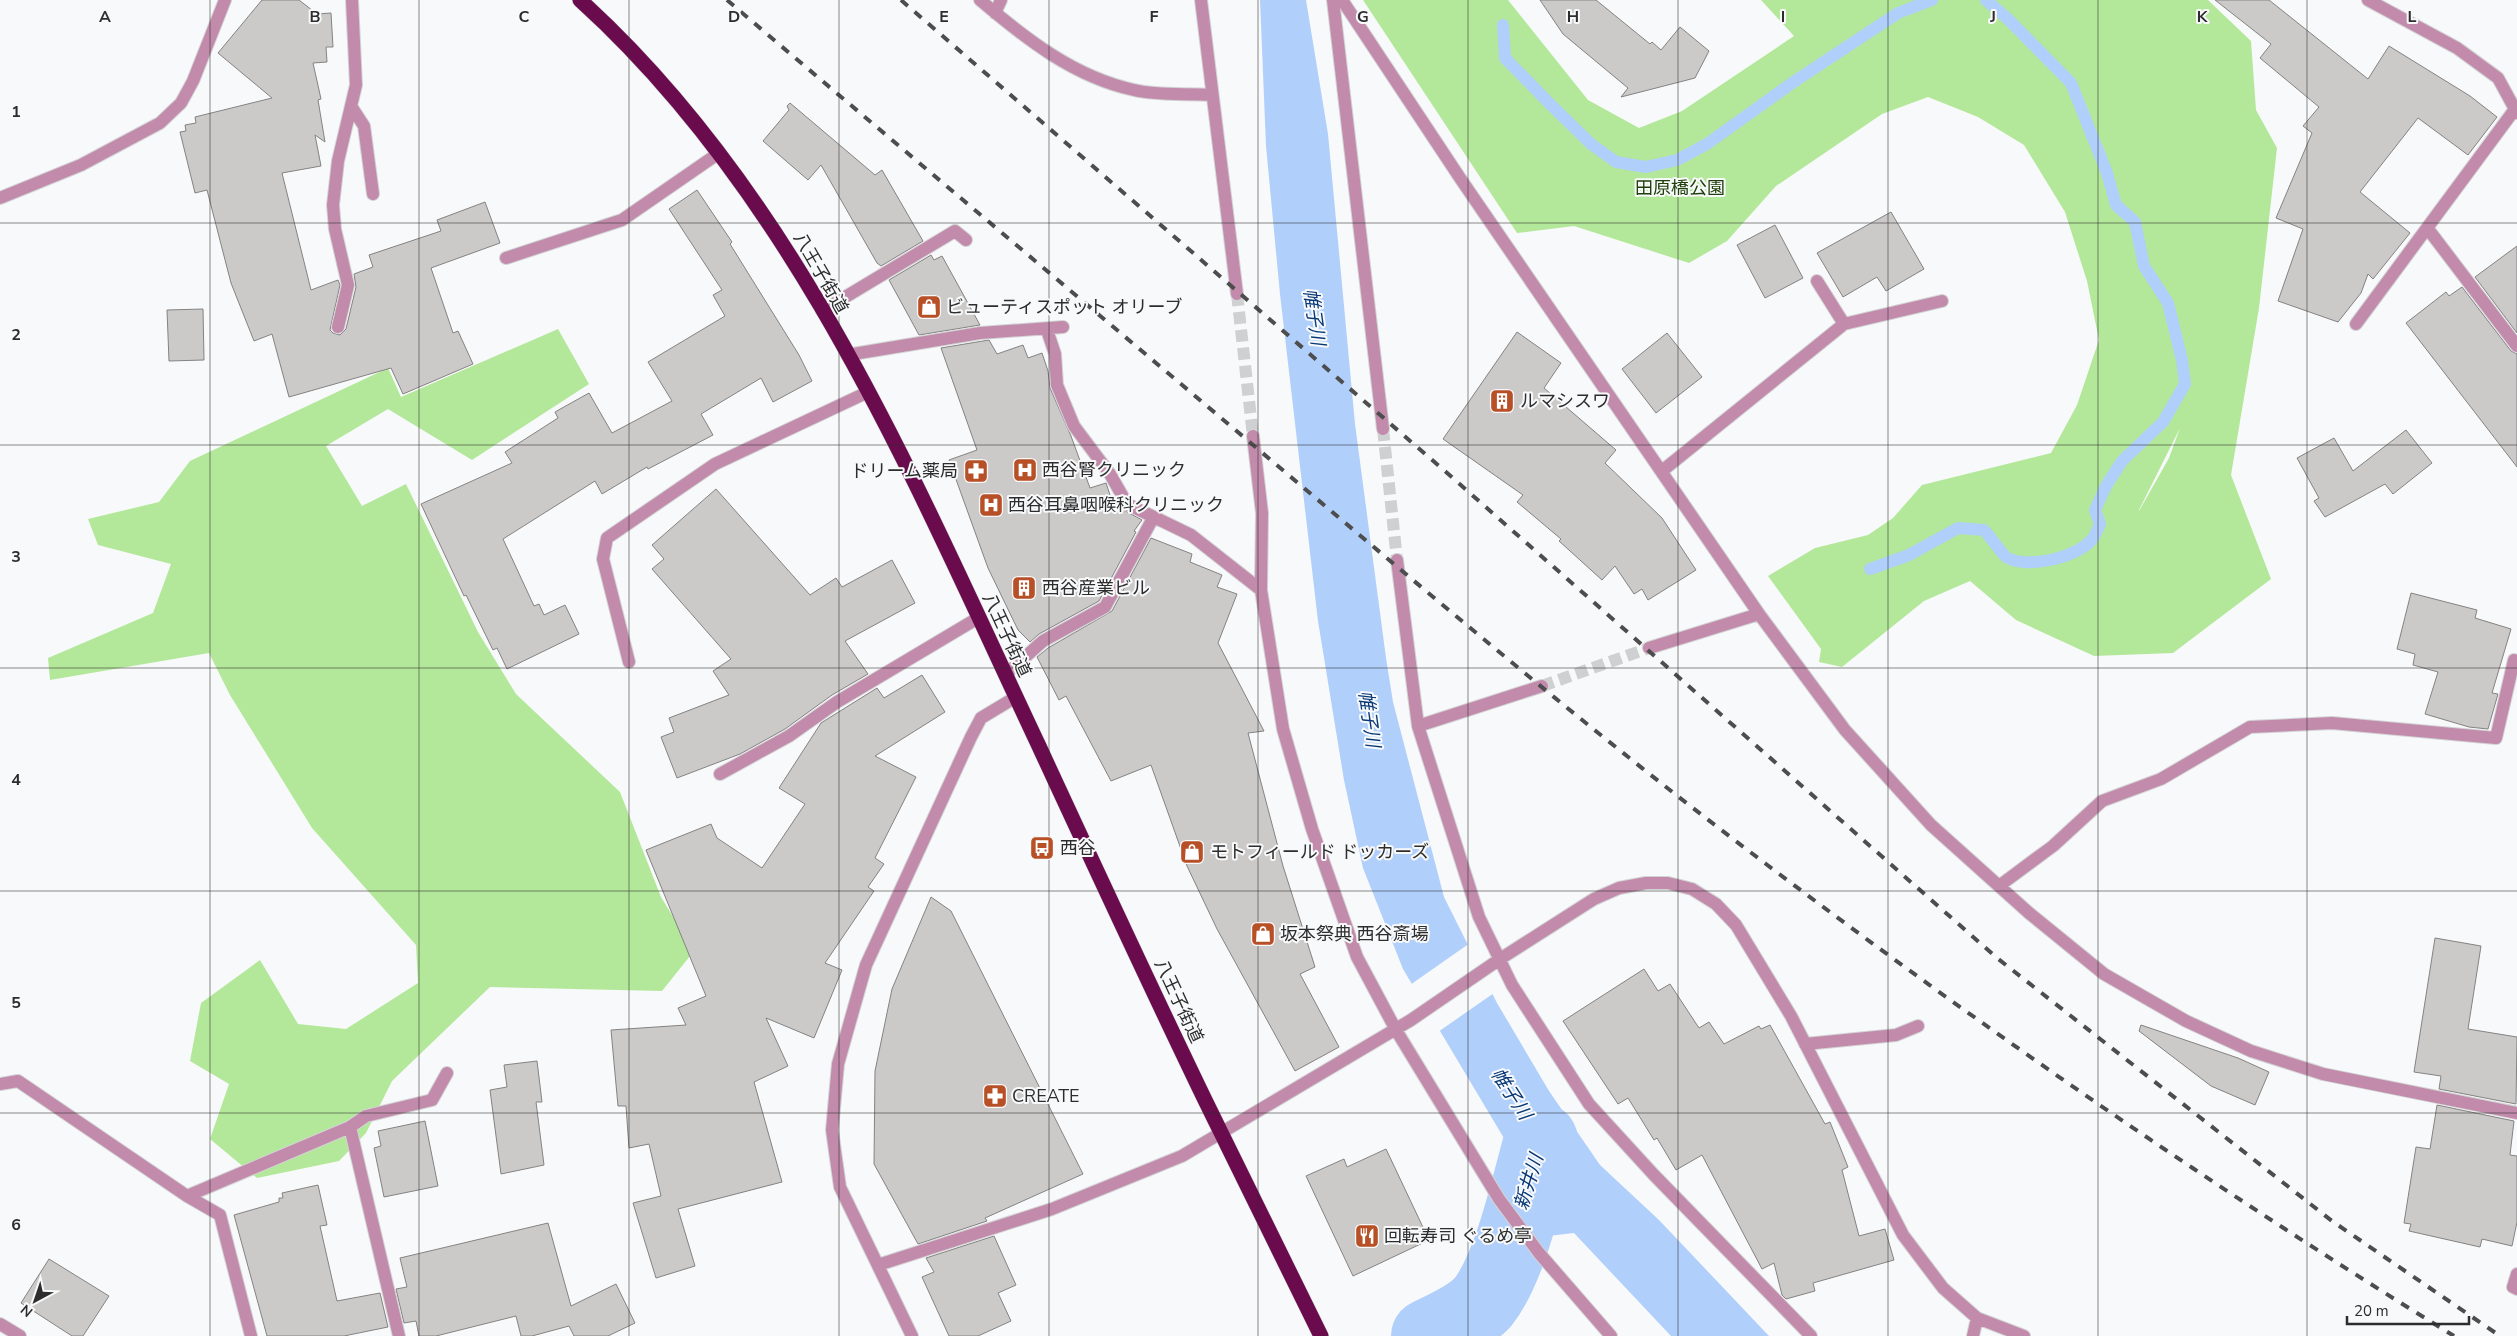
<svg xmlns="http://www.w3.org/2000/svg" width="2517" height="1336" font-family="'Nunito Sans','Noto Sans JP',sans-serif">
	<rect width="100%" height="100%" fill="#f8f9fa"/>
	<!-- green -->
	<path fill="#b3e89a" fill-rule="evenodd" d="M1363 0H1508L1588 100 1639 128 1682 111 1794 36 1761 0H2208L2251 41 2256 110 2277 148 2259 308 2231 475 2271 579 2173 653 2094 656 2016 620 1970 581 1924 601 1842 667 1819 662 1821 649 1768 576 1815 548 1868 535 1893 518 1922 485 2051 453 2077 405 2099 340 2087 281 2065 212 2024 145 1978 117 1928 97 1882 114 1776 186 1727 241 1689 263 1574 226 1517 233ZM2180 428 2169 458 2139 511V510Z
		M558 329 589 384 472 460 388 409 326 446 362 506 406 484 478 632 516 694 620 792 661 897 694 951 662 991 490 987 392 1081 366 1133 339 1161 257 1178 210 1139 229 1084 190 1061 201 1003 260 960 298 1024 346 1029 418 983 416 945 312 828 230 695 209 653 50 680 48 658 153 613 171 564 98 545 88 519 159 502 190 461 388 368 401 397Z"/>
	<!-- water -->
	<path fill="#b0cffb" d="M1260 0H1306L1328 134 1355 424 1386 658 1393 702 1444 897 1497 1003 1549 1091 1600 1165 1659 1220 1769 1336H1671L1574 1233 1548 1236 1506 1182 1520 1165 1403 969 1363 868 1344 780 1318 621 1280 294 1266 146Z"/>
	<!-- pier -->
	<path fill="#f8f9fa" d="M1470 943 1494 993 1438 1032 1410 985Z"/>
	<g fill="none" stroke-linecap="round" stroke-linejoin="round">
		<!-- stream -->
		<path stroke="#b0cffb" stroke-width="12" d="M1503 25 1505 58 1550 104 1591 144 1616 162 1646 167 1677 160 1707 144 1792 83 1898 13 1932 0
			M1870 569 1909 555 1958 528 1984 530C1989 535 2002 554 2006 557 2026 570 2080 557 2093 538 2096 534 2098 528 2100 524L2095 510 2106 486 2122 461 2163 422 2185 384 2182 360 2168 303 2144 266 2135 222 2116 205 2107 173 2071 83 2008 19 1986 0"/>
		<!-- river -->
		<path stroke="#b0cffb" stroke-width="74" d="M1428 1336C1443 1329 1472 1315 1483 1302 1511 1267 1528 1185 1541 1140"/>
	</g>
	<!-- building -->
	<path fill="#cccac9" stroke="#848382" d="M262 0H299L317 14 331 13 333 47H326L327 62 313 63 321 99 318 100 325 142 315 135 321 166 282 173 311 290 338 280 340 285 330 330 333 333 340 335 346 329 356 287 354 274 373 267 369 255 441 231 437 220 485 202 500 243 431 268 453 333 458 331 473 364 403 394 391 368 289 397 272 334 254 341 231 283 207 190 195 193 180 132 186 131 185 125 196 123 195 117 272 98 218 53Z
		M1540 0H1596L1650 44 1652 42 1661 50 1680 27 1709 51 1695 78 1621 97 1628 88 1563 34Z
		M2215 0H2269L2368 79 2389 46 2470 96 2497 117 2468 155 2418 118 2360 192 2410 233 2373 279 2368 274 2361 293 2338 322 2278 301 2303 229 2276 218 2312 133 2303 126 2319 107 2260 58 2271 44Z
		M790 103 875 175 882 170 923 241 881 266 877 263 821 165 808 180 763 141 789 110 787 106Z
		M697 190 732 242 730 244 799 355 812 381 773 402 761 378 701 414 713 435 648 469 647 467 602 494 595 481 503 539 534 606 539 604 544 615 565 605 579 634 507 669 497 648 493 650 466 595 464 596 421 504 512 463 505 452 558 418 555 412 589 393 612 433 672 401 648 362 725 316 713 295 722 290 669 209Z
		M1891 212 1924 269 1886 291 1877 277 1843 297 1817 253Z
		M1775 225 1803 278 1765 298 1737 245Z
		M2517 246V333L2475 277Z
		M931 255 934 260 942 256 980 325 919 335 889 280Z
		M2462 287 2511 351 2517 354V467L2406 323 2446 292 2449 296Z
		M203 309 204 360 169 361 167 310Z
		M1517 332 1561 363 1544 388 1616 450 1605 463 1662 518 1696 570 1648 600 1642 589 1634 594 1615 566 1602 580 1559 541 1561 539 1517 502 1523 495 1443 439Z
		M1667 333 1702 377 1656 413 1622 369Z
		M989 340 997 354 1023 345 1028 358 1042 353 1048 371 1050 388 1071 436 1090 488 1106 483 1110 495 1120 508 1142 520 1134 531 1136 532 1099 601 1039 634 1030 642 1018 630 988 568 949 460 977 450 941 348Z
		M2406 430 2432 463 2393 494 2385 484 2325 517 2314 501 2319 498 2297 458 2334 438 2353 471Z
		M716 489 810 595 836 578 842 587 892 560 915 603 845 641 868 674 832 695 785 729 740 754 677 778 661 737 674 732 669 718 729 695 713 671 731 659 652 569 664 559 652 545Z
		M1151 538 1192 554 1190 562 1222 575 1217 587 1237 594 1218 643 1264 731 1248 733 1283 866 1315 967 1300 974 1339 1047 1295 1071 1217 929 1187 866 1151 765 1111 781 1066 696 1059 700 1037 657 1048 648 1112 611Z
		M2411 593 2477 610 2475 618 2511 629 2492 693 2498 694 2488 729 2469 727 2425 714 2438 672 2413 665 2415 654 2397 649Z
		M922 675 945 712 875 756 916 777 875 858 884 864 868 887 874 891 825 963 842 970 814 1038 766 1018 788 1066 754 1082 782 1182 678 1209 695 1266 656 1278 633 1203 661 1196 649 1144 629 1148 626 1106H618L611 1030 686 1025 678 1008 706 996 646 850 711 824 717 838 762 868 805 804 779 788 821 723 877 688 884 698Z
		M931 897 951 911 1083 1174 985 1218 987 1221 918 1244 874 1164 875 1071 892 989Z
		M2435 938 2481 946 2468 1029 2517 1037 2516 1104 2439 1089 2441 1076 2414 1072Z
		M1644 969 1658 991 1670 984 1699 1028 1709 1022 1724 1044 1759 1026 1761 1029 1770 1025 1825 1124 1830 1122 1848 1167 1842 1170 1859 1236 1885 1229 1894 1260 1813 1283 1815 1291 1786 1299 1782 1295 1774 1263 1762 1269 1702 1155 1676 1170 1657 1138 1654 1140 1628 1098 1618 1104 1563 1021Z
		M2141 1025 2238 1058 2269 1072 2255 1105 2211 1086 2139 1031Z
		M537 1061 542 1102H536L544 1165 501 1174 490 1090 507 1087 504 1065Z
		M2437 1105 2514 1121 2510 1155 2517 1156V1222L2512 1246 2482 1239 2480 1247 2409 1231 2411 1224 2404 1223 2416 1147 2430 1149Z
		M425 1121 438 1186 384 1197 374 1148 381 1146 378 1131Z
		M1386 1149 1429 1240 1353 1276 1306 1176 1344 1159 1347 1167Z
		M318 1185 327 1225 320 1226 337 1301 380 1293 388 1327 344 1336H267L234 1215 279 1202V1198H283L282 1193Z
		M548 1223 571 1306 616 1284 635 1323 608 1336H574L569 1326 532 1336H521L516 1316 436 1336H419L416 1321 404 1323 396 1289 407 1287 400 1258Z
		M994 1236 1016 1285 998 1293 1011 1321 978 1336H949L922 1277 934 1272 926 1258Z
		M49 1259 109 1296 83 1336H72L21 1303Z"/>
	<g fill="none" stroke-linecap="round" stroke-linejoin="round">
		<!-- minor-tunnel -->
		<path stroke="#cfd0d1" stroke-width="12" stroke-dasharray="12 6" stroke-linecap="butt" d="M1237 294 1253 436
			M1383 429 1397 560
			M1542 686 1649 648"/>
		<defs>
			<path id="minor" d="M980 0C1026 39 1074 77 1134 90 1158 96 1187 93 1211 95
				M1201 0 1237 294
				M1333 0 1383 429
				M1342 0 1460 178 1759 614 1845 730 1931 825 2029 913 2104 974 2186 1021 2251 1051 2323 1074 2517 1113
				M2368 0 2457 48 2498 78 2517 113
				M995 13 1001 0
				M351 106 364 126 373 194
				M0 198 81 165 160 123 181 103 193 81 225 0
				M2428 229 2517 346
				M506 258 622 220 719 153
				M1817 281 1844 324
				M822 311 955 231 966 240
				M2356 324 2515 109
				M338 327 348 285 335 229 333 205 338 161 356 85 352 0
				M1047 330 1055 354 1057 385 1074 426 1110 474 1127 504 1191 535 1261 590
				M847 355 980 333 1063 327
				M1253 436 1262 513 1261 590 1283 729 1312 829 1357 957 1396 1030 1499 1199 1539 1253 1611 1336
				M1662 471 1844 324 1942 301
				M1397 560 1418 726 1479 917 1512 985 1589 1104 1654 1175 1811 1336
				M1649 648 1759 614
				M629 662 603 559 607 538 715 464 868 392
				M1005 675 1043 641 1105 607 1153 518
				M1418 726 1542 686
				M720 774 789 736 837 702 978 618
				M1999 886 2053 846 2102 801 2161 779 2250 727 2332 723 2496 738 2514 660
				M1805 1044 1896 1035 1918 1026
				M0 1084 18 1081 187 1196 220 1215 251 1336
				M350 1127 399 1336
				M187 1196 350 1127 366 1116 432 1100 447 1073
				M878 1265 1052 1209 1182 1156 1411 1020 1500 959 1594 899 1619 888 1646 883H1668L1692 889 1716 904 1736 925 1791 1016 1903 1235 1943 1288 1977 1318 2024 1336
				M2517 1274 2513 1287 2517 1289
				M0 1324 20 1336
				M912 1336 840 1187 832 1130 838 1064 866 965 971 737 981 718 1016 697
				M1973 1336 1977 1318"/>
			<path id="highway" d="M580 0C798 197 915 483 1038 744 1093 863 1148 982 1205 1100 1243 1179 1283 1257 1321 1336"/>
		</defs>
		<!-- minor casing -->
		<use href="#minor" stroke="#d3d4d5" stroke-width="14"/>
		<!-- highway casing -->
		<use href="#highway" stroke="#d3d4d5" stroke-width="16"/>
		<!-- minor -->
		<use href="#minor" stroke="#c28bab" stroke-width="12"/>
		<!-- highway -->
		<use href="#highway" stroke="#6a0b4e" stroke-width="15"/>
		<!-- rail -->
		<path stroke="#4d4d4e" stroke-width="4" stroke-dasharray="9 9" stroke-linecap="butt" d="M727 0C908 154 1090 307 1272 461 1434 598 1596 736 1766 864 1988 1032 2217 1190 2454 1336
			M901 0 1446 472 1997 958 2332 1221 2500 1336"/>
	</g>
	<!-- grid -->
	<path fill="none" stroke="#2d2d2e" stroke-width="1" stroke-opacity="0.55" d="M210 0V1336M419 0V1336M629 0V1336M839 0V1336M1049 0V1336M1258 0V1336M1468 0V1336M1678 0V1336M1888 0V1336M2098 0V1336M2307 0V1336M0 223H2517M0 445H2517M0 668H2517M0 891H2517M0 1113H2517"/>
	<!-- icons -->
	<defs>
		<symbol id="shop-square" viewBox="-11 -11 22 22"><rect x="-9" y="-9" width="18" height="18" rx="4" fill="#b75027" stroke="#f8f9fa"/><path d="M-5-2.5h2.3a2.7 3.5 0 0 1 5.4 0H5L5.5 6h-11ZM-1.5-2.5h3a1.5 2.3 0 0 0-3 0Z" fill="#fff"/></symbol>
		<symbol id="building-square" viewBox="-11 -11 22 22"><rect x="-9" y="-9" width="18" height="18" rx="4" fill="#b75027" stroke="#f8f9fa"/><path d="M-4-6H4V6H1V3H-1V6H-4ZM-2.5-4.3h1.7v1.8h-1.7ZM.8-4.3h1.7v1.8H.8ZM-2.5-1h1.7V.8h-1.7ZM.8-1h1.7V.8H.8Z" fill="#fff"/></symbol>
		<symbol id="hospital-square" viewBox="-11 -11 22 22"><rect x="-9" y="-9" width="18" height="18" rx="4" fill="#b75027" stroke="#f8f9fa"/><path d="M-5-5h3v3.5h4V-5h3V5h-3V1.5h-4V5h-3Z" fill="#fff"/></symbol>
		<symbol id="pharmacy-square" viewBox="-11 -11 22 22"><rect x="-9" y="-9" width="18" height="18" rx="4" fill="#b75027" stroke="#f8f9fa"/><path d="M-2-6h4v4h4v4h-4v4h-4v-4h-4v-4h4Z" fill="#fff"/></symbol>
		<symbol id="bus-square" viewBox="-11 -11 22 22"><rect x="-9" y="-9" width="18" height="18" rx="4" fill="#b75027" stroke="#f8f9fa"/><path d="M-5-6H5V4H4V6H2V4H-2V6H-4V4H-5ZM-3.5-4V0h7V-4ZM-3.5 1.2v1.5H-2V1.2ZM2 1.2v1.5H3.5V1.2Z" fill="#fff"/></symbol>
		<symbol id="restaurant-square" viewBox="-11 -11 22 22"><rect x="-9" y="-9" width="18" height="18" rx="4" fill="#b75027" stroke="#f8f9fa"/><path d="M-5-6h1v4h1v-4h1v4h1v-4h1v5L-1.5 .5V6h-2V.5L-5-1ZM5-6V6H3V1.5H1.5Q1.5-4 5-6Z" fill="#fff"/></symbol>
	</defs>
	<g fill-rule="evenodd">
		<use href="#shop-square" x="915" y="293" width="28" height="28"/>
		<use href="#building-square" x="1488" y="387" width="28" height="28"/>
		<use href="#hospital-square" x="1011" y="456" width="28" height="28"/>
		<use href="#pharmacy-square" x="962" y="457" width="28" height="28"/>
		<use href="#hospital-square" x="977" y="491" width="28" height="28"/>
		<use href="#building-square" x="1010" y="574" width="28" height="28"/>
		<use href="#bus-square" x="1028" y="834" width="28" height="28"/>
		<use href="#shop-square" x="1178" y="838" width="28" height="28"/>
		<use href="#shop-square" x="1249" y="920" width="28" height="28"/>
		<use href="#pharmacy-square" x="981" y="1082" width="28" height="28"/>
		<use href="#restaurant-square" x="1353" y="1222" width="28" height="28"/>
	</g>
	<g text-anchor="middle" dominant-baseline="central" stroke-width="4" stroke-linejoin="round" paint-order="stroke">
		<!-- park labels -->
		<g font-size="18" fill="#1f400a" stroke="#f8f9fa">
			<text x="1680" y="188">田原橋公園</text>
		</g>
		<!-- street labels -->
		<g font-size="18" fill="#2d2d2e" stroke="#f8f9fa">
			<text transform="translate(821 273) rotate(60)">八王子街道</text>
			<text transform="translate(1007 635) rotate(65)">八王子街道</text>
			<text transform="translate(1179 1001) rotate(65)">八王子街道</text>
		</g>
		<!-- poi labels -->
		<g font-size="18" fill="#2d2d2e" stroke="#f8f9fa" text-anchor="start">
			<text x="946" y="307">ビューティスポット オリーブ</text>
			<text x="1520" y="401">ルマシスワ</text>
			<text x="1042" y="470">西谷腎クリニック</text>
			<text x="958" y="471" text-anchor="end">ドリーム薬局</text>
			<text x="1008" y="505">西谷耳鼻咽喉科クリニック</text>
			<text x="1042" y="588">西谷産業ビル</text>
			<text x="1060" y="848">西谷</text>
			<text x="1210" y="852">モトフィールド ドッカーズ</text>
			<text x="1280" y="934">坂本祭典 西谷斎場</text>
			<text x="1012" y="1096">CREATE</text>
			<text x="1384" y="1236">回転寿司 ぐるめ亭</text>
		</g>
		<!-- water labels -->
		<g font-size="19" font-style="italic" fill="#093978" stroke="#f8f9fa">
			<text transform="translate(1314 317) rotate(82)">帷子川</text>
			<text transform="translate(1369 719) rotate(82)">帷子川</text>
			<text transform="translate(1511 1094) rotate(57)">帷子川</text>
			<text transform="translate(1529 1182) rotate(-73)">新井川</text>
		</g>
	</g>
	<g font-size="16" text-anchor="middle" font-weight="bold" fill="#2d2d2e" stroke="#f8f9fa" stroke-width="4" stroke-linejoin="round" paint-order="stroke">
		<text x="105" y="22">A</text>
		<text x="315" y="22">B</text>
		<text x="524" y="22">C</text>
		<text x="734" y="22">D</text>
		<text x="944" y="22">E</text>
		<text x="1154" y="22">F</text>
		<text x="1363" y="22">G</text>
		<text x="1573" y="22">H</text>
		<text x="1783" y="22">I</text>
		<text x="1993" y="22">J</text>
		<text x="2202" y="22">K</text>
		<text x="2412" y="22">L</text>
		<text x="16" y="117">1</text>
		<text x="16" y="340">2</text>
		<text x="16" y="562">3</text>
		<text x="16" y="785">4</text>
		<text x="16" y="1008">5</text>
		<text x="16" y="1230">6</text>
	</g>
	<!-- north arrow -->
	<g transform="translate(35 1301) rotate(220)" stroke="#f8f9fa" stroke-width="4" paint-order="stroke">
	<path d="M0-4L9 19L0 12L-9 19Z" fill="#2d2d2e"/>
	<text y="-8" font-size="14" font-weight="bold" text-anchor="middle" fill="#2d2d2e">N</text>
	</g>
	<!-- scale -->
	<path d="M2347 1316v8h122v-8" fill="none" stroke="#2d2d2e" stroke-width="2.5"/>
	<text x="2354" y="1316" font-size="15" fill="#2d2d2e" stroke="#f8f9fa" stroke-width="4" paint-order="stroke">20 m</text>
</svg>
